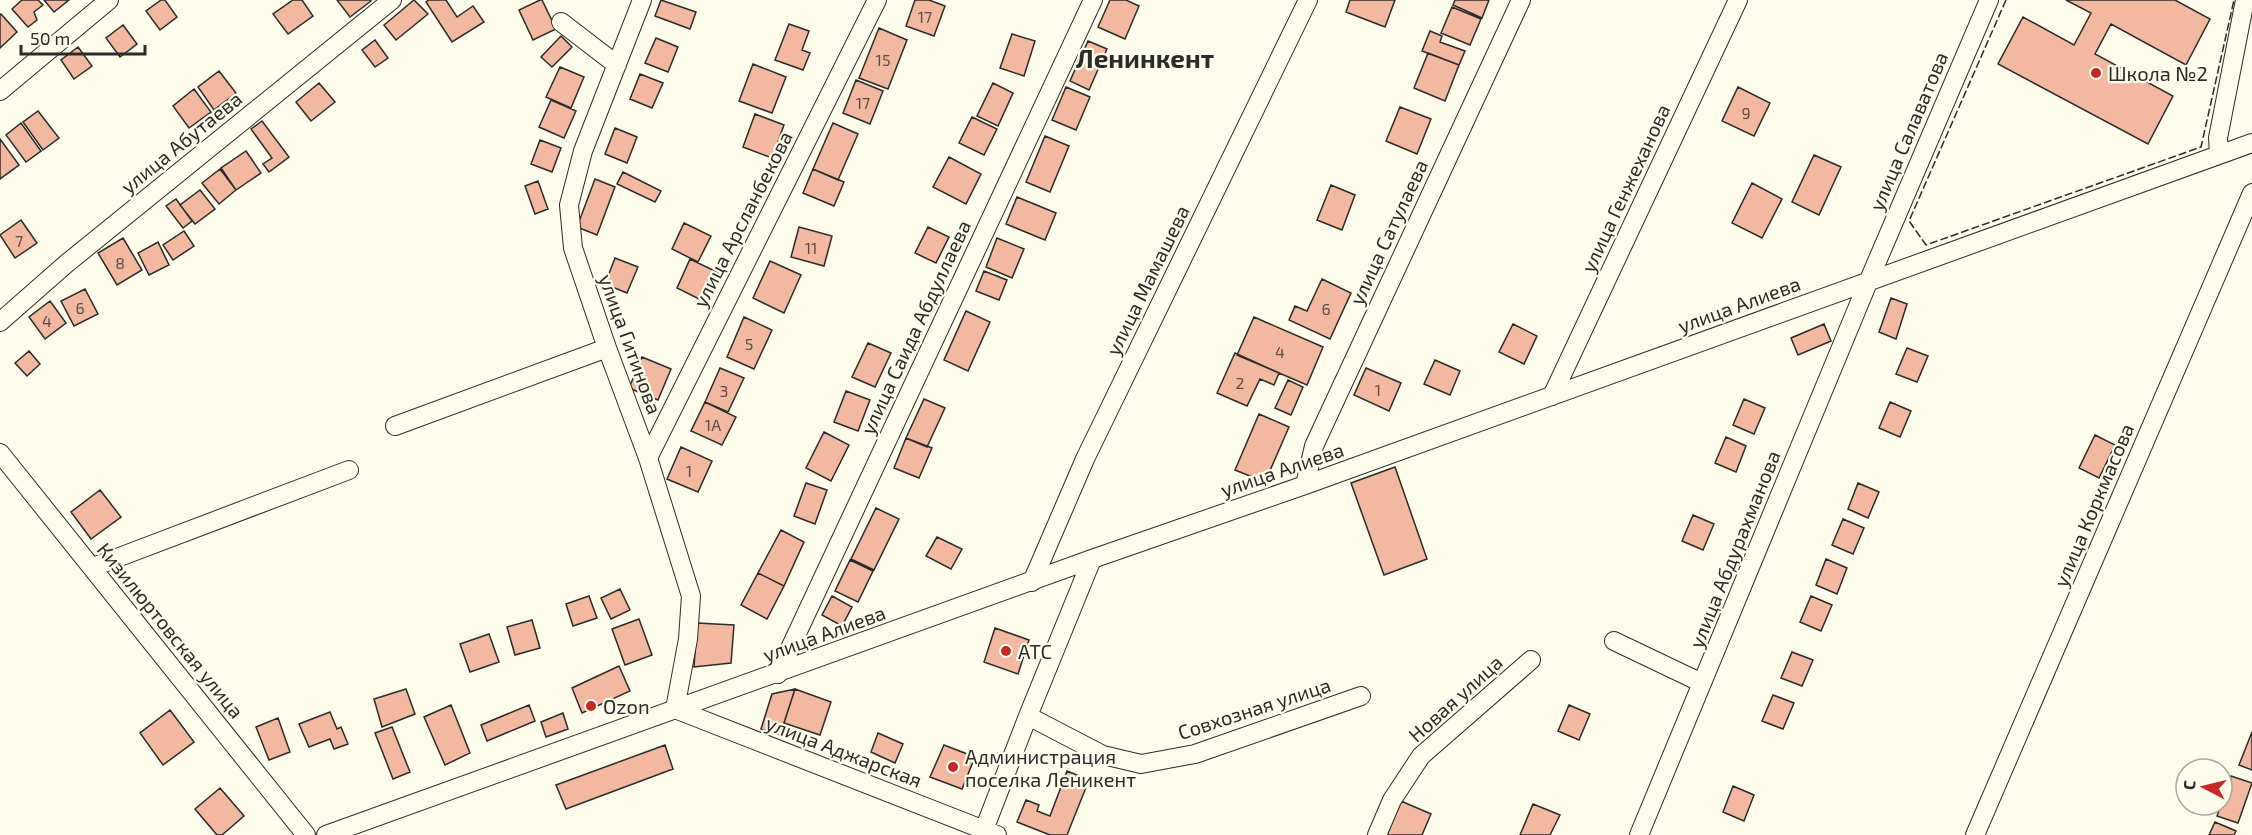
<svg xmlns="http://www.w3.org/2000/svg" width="2252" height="835" font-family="'Exo 2',sans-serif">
	<rect width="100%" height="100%" fill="#fdfbea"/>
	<!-- building -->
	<path fill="#f2b8a0" stroke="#2b2b2b" stroke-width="1.5" d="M22 0H38L43 5 34 12 37 20 28 27 12 9Z
		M44 0H69L54 12Z
		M161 0H165L177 17 160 30 146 11Z
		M293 0H302L313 16 288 34 273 14Z
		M337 0H371V1L350 17Z
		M414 0 428 14 396 40 384 25Z
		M429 0H446L457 17 473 6 484 22 452 42 426 2Z
		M540 0H542L556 29 533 40 519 10Z
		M661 0 696 12 690 29 655 16Z
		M915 0H929L945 6 934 36 906 26Z
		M1110 0H1126L1139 6 1125 39 1098 27Z
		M1350 0H1395L1385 27 1346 12Z
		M1455 0H1489L1482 18 1453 5Z
		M2066 0H2175L2210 19 2186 65 2111 24 2095 54 2173 96 2148 144 1998 64 2023 17 2074 45 2091 13Z
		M1452 7 1481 19 1470 45 1441 33Z
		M1 14 17 32 0 48V15Z
		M789 24 809 31 802 50 810 53 803 70 775 60Z
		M123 25 137 44 120 57 106 38Z
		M879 28 907 40 888 89 859 78Z
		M1430 31 1442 36 1440 42 1465 51 1459 65 1422 51Z
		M1012 34 1035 41 1024 76 1000 68Z
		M561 36 572 47 552 67 541 57Z
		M656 38 678 47 668 72 645 63Z
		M375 40 388 58 375 67 362 50Z
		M1088 41 1107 49 1089 90 1070 81Z
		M78 47 92 66 74 79 61 60Z
		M1428 53 1459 65 1445 101 1414 88Z
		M753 64 786 77 772 113 739 101Z
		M560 67 584 77 571 108 546 97Z
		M219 71 236 93 214 110 198 87Z
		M640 74 663 83 652 108 630 99Z
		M856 80 883 91 870 124 843 113Z
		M319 83 335 102 311 121 296 102Z
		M993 83 1013 93 998 126 977 116Z
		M1066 87 1090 97 1076 130 1052 120Z
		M1738 87 1770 103 1754 136 1722 121Z
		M194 89 211 112 189 128 173 106Z
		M551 100 576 111 564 138 539 127Z
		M1400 107 1431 119 1417 154 1386 141Z
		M38 111 59 138 43 150 23 122Z
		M755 114 784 125 772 158 743 147Z
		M972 117 997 129 984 155 959 143Z
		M262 121 289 157 269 172 263 164 272 158 251 129Z
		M21 123 41 151 26 162 6 135Z
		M833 123 858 134 838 180 813 169Z
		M615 128 637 137 627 163 605 154Z
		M1045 136 1069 146 1050 192 1026 182Z
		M0 139 19 165 0 179Z
		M540 140 561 148 552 172 531 164Z
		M246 151 261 173 236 190 221 168Z
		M1814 155 1841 167 1819 215 1792 202Z
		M949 157 981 174 966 204 933 187Z
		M220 169 236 190 219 204 202 183Z
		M813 169 844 182 834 206 803 193Z
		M623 172 661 191 655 202 617 184Z
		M595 179 615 187 597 235 577 227Z
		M538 181 548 209 535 214 525 186Z
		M1752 183 1782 199 1762 238 1732 223Z
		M1331 185 1355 195 1342 230 1317 220Z
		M200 190 215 209 195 224 180 205Z
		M1017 197 1056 213 1045 240 1006 224Z
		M176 199 192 221 183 228 166 206Z
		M21 220 37 243 15 258 0 235Z
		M684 223 711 236 698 262 672 249Z
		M799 227 832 236 824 266 791 257Z
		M928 227 949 237 936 263 915 253Z
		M184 231 194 246 173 260 163 245Z
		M123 238 142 270 117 285 98 253Z
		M997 238 1024 249 1012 278 986 267Z
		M158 242 169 265 149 275 138 253Z
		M615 258 638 267 627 293 605 284Z
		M690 259 719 273 705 302 677 288Z
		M770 261 801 275 784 313 753 298Z
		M984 271 1007 280 999 300 976 291Z
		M1322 279 1351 293 1330 339 1289 320 1295 306 1307 311Z
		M85 289 98 314 74 326 61 301Z
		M1891 298 1907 304 1896 339 1879 332Z
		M50 301 66 323 45 339 29 317Z
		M966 311 990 322 968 371 944 360Z
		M744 317 772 330 754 369 727 357Z
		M1254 317 1323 347 1307 385 1237 355Z
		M1513 324 1537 336 1524 364 1499 352Z
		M1824 324 1831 341 1798 355 1791 338Z
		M868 343 891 353 875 387 852 377Z
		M1907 348 1928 356 1917 382 1896 374Z
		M29 351 40 364 27 376 15 363Z
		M1235 353 1279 373 1274 385 1260 379 1247 406 1217 393Z
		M642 357 671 369 658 400 629 388Z
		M1435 360 1460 371 1450 395 1424 384Z
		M720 368 744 378 728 412 705 402Z
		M1366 368 1401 383 1389 411 1354 395Z
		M1288 380 1303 387 1291 415 1275 408Z
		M846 391 870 400 858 431 834 422Z
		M924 399 945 408 927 447 906 438Z
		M1744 399 1765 408 1754 434 1733 425Z
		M705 402 736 417 722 445 691 431Z
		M1890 402 1911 411 1900 437 1879 428Z
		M1259 414 1289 427 1265 482 1235 470Z
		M824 432 849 445 831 481 806 468Z
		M2095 435 2115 445 2099 478 2079 468Z
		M1726 437 1746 446 1736 472 1715 463Z
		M906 438 932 448 919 478 894 468Z
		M681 447 712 461 698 492 667 479Z
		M1395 467 1427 559 1384 575 1351 483Z
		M806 483 827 490 815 524 794 516Z
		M1858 483 1879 492 1868 518 1848 509Z
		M100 490 121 517 91 539 71 512Z
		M876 508 899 519 874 570 851 559Z
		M1693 515 1714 524 1703 550 1682 541Z
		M1843 519 1864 528 1853 554 1832 545Z
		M781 530 804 542 784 586 758 573Z
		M937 537 962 549 951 569 926 556Z
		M1826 559 1847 568 1837 594 1816 585Z
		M850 560 873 571 858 602 835 591Z
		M758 573 784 586 767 619 741 605Z
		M620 589 630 610 611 619 601 598Z
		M589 596 597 618 573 626 566 604Z
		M832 596 852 607 842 626 822 615Z
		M1811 596 1832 605 1821 631 1800 622Z
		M639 619 652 655 625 665 612 629Z
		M532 620 540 648 515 655 507 627Z
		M697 623 734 625 731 663 694 667Z
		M995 628 1029 640 1018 674 984 662Z
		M489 634 499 662 470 672 460 644Z
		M1792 652 1813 660 1802 686 1781 678Z
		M619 666 630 691 582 713 572 688Z
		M406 689 415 714 382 727 374 699Z
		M795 689 831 702 820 735 784 723Z
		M795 689 780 735 761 729 772 694Z
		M1773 695 1794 703 1783 729 1762 721Z
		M451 705 470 753 445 765 424 717Z
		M529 705 535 721 487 741 481 725Z
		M1569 705 1590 714 1579 740 1558 731Z
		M170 710 194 742 163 765 140 733Z
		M330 712 337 729 341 727 348 744 334 749 330 739 309 747 299 724Z
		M563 713 568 729 546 737 541 722Z
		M278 718 290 752 269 760 256 727Z
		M392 727 410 772 393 779 375 733Z
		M2252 732V770L2239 765Z
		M878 733 903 744 895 763 871 752Z
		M665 745 673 769 566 809 556 785Z
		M944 745 975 757 962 789 930 777Z
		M1067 771 1089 780 1067 835H1050L1017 822 1026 800 1039 805 1037 811 1050 816Z
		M2231 776 2252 783 2238 823 2217 816Z
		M1733 786 1754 795 1744 821 1723 812Z
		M220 788 244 816 222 835H217L195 809Z
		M1401 801 1431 814 1422 835H1387Z
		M1533 804 1560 815 1550 835H1520Z
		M2215 822 2236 831 2234 835H2209Z"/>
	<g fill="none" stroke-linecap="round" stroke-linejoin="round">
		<defs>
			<path id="minor" d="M642 0 583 151 569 205 573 248 607 348 648 458 691 596 688 639 675 709 997 835
				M561 22 617 65
				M0 91 109 0
				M2219 155 2218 138 2245 0
				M0 322 66 264 392 0
				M1552 396 1738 0
				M395 426 607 348
				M0 453 306 835
				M648 458 877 0
				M1305 485 1314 446 1521 0
				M93 567 349 470
				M1032 582 1085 459 1308 0
				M1614 641 1702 683
				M778 674 1093 0
				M1028 716 1103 755 1141 764 1195 754 1361 696
				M326 835 1092 559 1305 485 2252 143
				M982 835 1028 716 1092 559
				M1377 835 1392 800 1421 756 1531 660
				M1639 835 1869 280 1989 0
				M1975 835 2252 193"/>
		</defs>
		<!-- minor casing -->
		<use href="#minor" stroke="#2b2b2b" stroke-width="20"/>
		<!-- minor -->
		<use href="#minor" stroke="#fdfbea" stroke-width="18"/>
		<!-- fence -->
		<path stroke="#2b2b2b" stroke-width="1.5" stroke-dasharray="8 3" stroke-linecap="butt" d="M2006 0 1909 221 1926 245 2201 147 2234 0"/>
	</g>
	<!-- markers -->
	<g fill="#c62828" stroke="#fdfbea" stroke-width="2">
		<circle cx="2096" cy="73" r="6"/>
		<circle cx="1006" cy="651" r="6"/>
		<circle cx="591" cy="706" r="6"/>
		<circle cx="953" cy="767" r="6"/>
	</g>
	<g text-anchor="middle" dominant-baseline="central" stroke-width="4.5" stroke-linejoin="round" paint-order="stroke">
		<!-- number labels -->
		<g font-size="16" fill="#5d4e48">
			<text x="925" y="16">17</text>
			<text x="883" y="59">15</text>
			<text x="863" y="102">17</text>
			<text x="1746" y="112">9</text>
			<text x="19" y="240">7</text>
			<text x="811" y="247">11</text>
			<text x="120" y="262">8</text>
			<text x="80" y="307">6</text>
			<text x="1326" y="308">6</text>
			<text x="47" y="320">4</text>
			<text x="749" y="343">5</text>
			<text x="1280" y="351">4</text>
			<text x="1240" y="382">2</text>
			<text x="1378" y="389">1</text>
			<text x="724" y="390">3</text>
			<text x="713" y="424">1А</text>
			<text x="689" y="470">1</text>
		</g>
		<!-- poi labels -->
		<g font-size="20" fill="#2b2b2b" stroke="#fdfbea" text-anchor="start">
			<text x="2108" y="73">Школа №2</text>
			<text x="1018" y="651">АТС</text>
			<text x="603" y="706">Ozon</text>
			<text x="965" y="756">Администрация<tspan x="965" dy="23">поселка Леникент</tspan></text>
		</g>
		<!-- street labels -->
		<g font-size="20" fill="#2b2b2b" stroke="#fdfbea">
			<text transform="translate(1908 131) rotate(-67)">улица Салаватова</text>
			<text transform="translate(181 142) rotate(-39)">улица Абутаева</text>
			<text transform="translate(1625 188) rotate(-65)">улица Генжеханова</text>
			<text transform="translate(742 219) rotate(-63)">улица Арсланбекова</text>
			<text transform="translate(1388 232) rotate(-65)">улица Сатулаева</text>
			<text transform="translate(1147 280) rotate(-64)">улица Мамашева</text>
			<text transform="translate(1739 304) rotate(-20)">улица Алиева</text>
			<text transform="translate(915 327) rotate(-65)">улица Саида Абдуллаева</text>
			<text transform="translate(631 344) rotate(70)">улица Гитинова</text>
			<text transform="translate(1282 469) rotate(-19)">улица Алиева</text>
			<text transform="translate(2093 505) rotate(-67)">улица Коркмасова</text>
			<text transform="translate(1734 549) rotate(-68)">улица Абдурахманова</text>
			<text transform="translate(171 630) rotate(51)">Кизилюртовская улица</text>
			<text transform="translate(824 633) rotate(-20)">улица Алиева</text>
			<text transform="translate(1455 698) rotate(-42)">Новая улица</text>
			<text transform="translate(1254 708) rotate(-18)">Совхозная улица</text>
			<text transform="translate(844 751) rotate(21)">улица Аджарская</text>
		</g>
		<!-- district labels -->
		<g font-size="26" font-weight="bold" fill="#2b2b2b" stroke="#fdfbea">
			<text x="1145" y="57">Ленинкент</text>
		</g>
	</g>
	<!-- north arrow -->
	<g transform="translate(2204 787) rotate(277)"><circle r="28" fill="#fdfbea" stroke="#a9a89e" stroke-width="1.5"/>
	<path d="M0-4.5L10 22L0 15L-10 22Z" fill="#c62828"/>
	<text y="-9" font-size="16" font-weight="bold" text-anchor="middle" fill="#2b2b2b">С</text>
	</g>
	<!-- scale -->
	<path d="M21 45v9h124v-9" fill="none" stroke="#2b2b2b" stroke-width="3"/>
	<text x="30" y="45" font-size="18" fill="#2b2b2b" stroke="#fdfbea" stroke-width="4.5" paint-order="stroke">50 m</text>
</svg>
